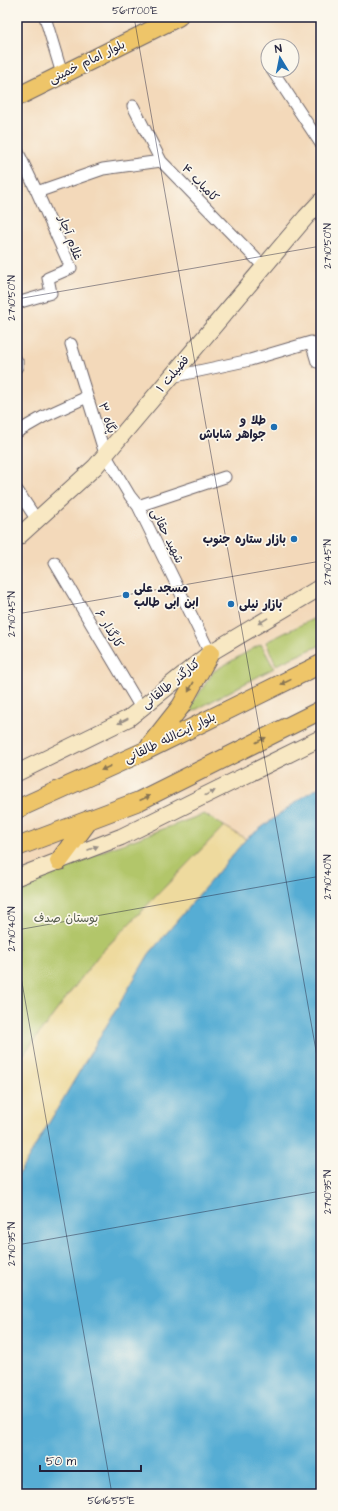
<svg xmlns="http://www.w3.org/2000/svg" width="338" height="1511" font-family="'Architects Daughter','Playpen Sans Arabic',sans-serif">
	<rect width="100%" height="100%" fill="#fbf7ec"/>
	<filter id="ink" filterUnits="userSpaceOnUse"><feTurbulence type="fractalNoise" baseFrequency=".025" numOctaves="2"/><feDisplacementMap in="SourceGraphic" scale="8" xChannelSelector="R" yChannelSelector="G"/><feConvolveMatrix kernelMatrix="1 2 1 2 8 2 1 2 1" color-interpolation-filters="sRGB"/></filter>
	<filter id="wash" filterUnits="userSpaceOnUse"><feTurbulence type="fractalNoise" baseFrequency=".012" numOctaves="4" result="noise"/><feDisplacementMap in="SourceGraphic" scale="16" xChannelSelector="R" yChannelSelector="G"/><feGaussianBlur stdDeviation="0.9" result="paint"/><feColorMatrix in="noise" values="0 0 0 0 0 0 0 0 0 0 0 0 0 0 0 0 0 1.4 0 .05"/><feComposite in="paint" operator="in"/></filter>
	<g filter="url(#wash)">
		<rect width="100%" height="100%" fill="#f3d9ba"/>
		<!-- green -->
		<path fill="#b2c66b" stroke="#6a7453" d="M321 615V645L276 665 266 642Z
			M261 644 274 668 184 716 214 671Z
			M204 814 224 826 98 956 17 1063V900L35 876Z"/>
		<!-- sand -->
		<path fill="#eeda9e" stroke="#887e6c" d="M224 826 246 839 149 954 17 1177V1063L98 956Z"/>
		<!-- water -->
		<path fill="#57add4" stroke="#3c6888" d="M321 786V1494H17V1177L149 954 246 839 307 794Z"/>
	</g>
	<g filter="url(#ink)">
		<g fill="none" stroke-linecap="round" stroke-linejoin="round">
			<defs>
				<path id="street" d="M45 17 62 74
					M272 70 321 144
					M133 106 161 161 264 267
					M17 150 37 192 71 268 48 278 51 293 17 303
					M37 192 103 169 161 161
					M71 344 105 454 130 496 138 506 210 653
					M17 361V367
					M171 377 250 360 311 342 317 362H321
					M17 432 43 417 87 397
					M17 490 37 520
					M138 506 225 477
					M55 563 141 708"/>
				<path id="secondary" d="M17 538 95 467 306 217 321 201
					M17 773 129 718 210 653 321 587
					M17 877 121 837 321 738"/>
				<path id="primary" d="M17 97 178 17
					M151 744 181 706 210 653
					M17 809 145 751 321 664
					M17 847 139 801 321 710
					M59 861 90 819"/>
			</defs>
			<!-- street casing -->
			<use href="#street" stroke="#6b6267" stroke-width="13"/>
			<!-- secondary casing -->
			<use href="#secondary" stroke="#6b6267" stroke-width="18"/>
			<!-- primary casing -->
			<use href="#primary" stroke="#6b6267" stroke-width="20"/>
			<!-- street -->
			<use href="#street" stroke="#fff" stroke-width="11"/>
			<!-- secondary -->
			<use href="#secondary" stroke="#f8e8c3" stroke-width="16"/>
			<!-- primary -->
			<use href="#primary" stroke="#eec569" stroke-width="18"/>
		</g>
		<!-- one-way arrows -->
		<defs><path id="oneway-solid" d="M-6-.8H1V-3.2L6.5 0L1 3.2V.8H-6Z"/></defs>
		<g fill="#988f86">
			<use href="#oneway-solid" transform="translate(263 621) rotate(149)"/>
			<use href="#oneway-solid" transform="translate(123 721) rotate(153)"/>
			<use href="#oneway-solid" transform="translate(210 793) rotate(-26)"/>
			<use href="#oneway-solid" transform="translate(93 848) rotate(-22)"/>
		</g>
		<g fill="#887452">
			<use href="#oneway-solid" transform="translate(286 682) rotate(154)"/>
			<use href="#oneway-solid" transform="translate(191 687) rotate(119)"/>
			<use href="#oneway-solid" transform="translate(261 740) rotate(-27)"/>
			<use href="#oneway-solid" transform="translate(106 768) rotate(155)"/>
			<use href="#oneway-solid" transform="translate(145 798) rotate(-25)"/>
		</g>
	</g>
	<!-- ticks -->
	<path fill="none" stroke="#22223b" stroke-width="1" stroke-opacity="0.45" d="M134 17 321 1079M17 299 321 246M17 614 321 561M17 930 321 876M17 954 112 1494M17 1245 321 1191"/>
	<!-- markers -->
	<g fill="#1f6fb2" stroke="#fbf7ec" stroke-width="1.5">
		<circle cx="274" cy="427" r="4"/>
		<circle cx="294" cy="539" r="4"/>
		<circle cx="126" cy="595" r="4"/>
		<circle cx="231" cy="604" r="4"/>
	</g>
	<g text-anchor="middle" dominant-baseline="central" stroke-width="3.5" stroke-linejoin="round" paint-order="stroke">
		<!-- street labels -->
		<g font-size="12" fill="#22223b" stroke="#fbf7ec">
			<text transform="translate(87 62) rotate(-26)">بلوار امام خمینی</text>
			<text transform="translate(200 183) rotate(46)">کامیاب ۴</text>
			<text transform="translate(70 238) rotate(69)">غلام آچار</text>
			<text transform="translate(173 374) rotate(-50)">فضیلت ۱</text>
			<text transform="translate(107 418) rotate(72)">پگاه ۳</text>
			<text transform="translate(167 536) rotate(64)">شهید حقانی</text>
			<text transform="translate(109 629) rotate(59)">کارگذار ۶</text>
			<text transform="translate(171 684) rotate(-39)">کنارگذر طالقانی</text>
			<text transform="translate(170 738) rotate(-26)">بلوار آیت‌الله طالقانی</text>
		</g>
		<!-- poi labels -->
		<g font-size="12" font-weight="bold" fill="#22223b" stroke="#fbf7ec" text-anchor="end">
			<text x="266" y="420">طلا و<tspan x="266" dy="14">جواهر شاباش</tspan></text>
			<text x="286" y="539">بازار ستاره جنوب</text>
			<text x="134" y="588" text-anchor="start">مسجد علی<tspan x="134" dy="14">ابن ابی طالب</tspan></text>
			<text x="239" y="604" text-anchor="start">بازار نیلی</text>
		</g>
		<!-- park labels -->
		<g font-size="12" fill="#545b4c" stroke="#fbf7ec">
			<text x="66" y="918">بوستان صدف</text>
		</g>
	</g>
	<!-- margin -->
	<rect width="338" height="1511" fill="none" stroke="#fbf7ec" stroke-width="44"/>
	<!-- north arrow -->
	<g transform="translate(280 58) rotate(350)"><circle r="19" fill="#fbf7ec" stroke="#a4a2a5"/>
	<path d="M0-3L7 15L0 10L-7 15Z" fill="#1f6fb2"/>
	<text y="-6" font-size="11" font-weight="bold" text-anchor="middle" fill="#22223b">N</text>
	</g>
	<!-- scale -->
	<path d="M40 1465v6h101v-6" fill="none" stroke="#22223b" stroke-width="2"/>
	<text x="46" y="1465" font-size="12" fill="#22223b" stroke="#fbf7ec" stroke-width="3" paint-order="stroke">50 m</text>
	<rect x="22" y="22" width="294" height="1467" fill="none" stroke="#22223b" stroke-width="1.5"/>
	<g font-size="10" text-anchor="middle" fill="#22223b">
		<text x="135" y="14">56°17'00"E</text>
		<text transform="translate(327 246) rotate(-90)" y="4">27°10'50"N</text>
		<text transform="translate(11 298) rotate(-90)" y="4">27°10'50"N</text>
		<text transform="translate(327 562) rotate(-90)" y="4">27°10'45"N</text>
		<text transform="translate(11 614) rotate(-90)" y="4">27°10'45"N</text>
		<text transform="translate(327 877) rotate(-90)" y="4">27°10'40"N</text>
		<text transform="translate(11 929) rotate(-90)" y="4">27°10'40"N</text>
		<text transform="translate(327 1192) rotate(-90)" y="4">27°10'35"N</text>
		<text transform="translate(11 1244) rotate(-90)" y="4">27°10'35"N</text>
		<text x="111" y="1504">56°16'55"E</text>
	</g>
</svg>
